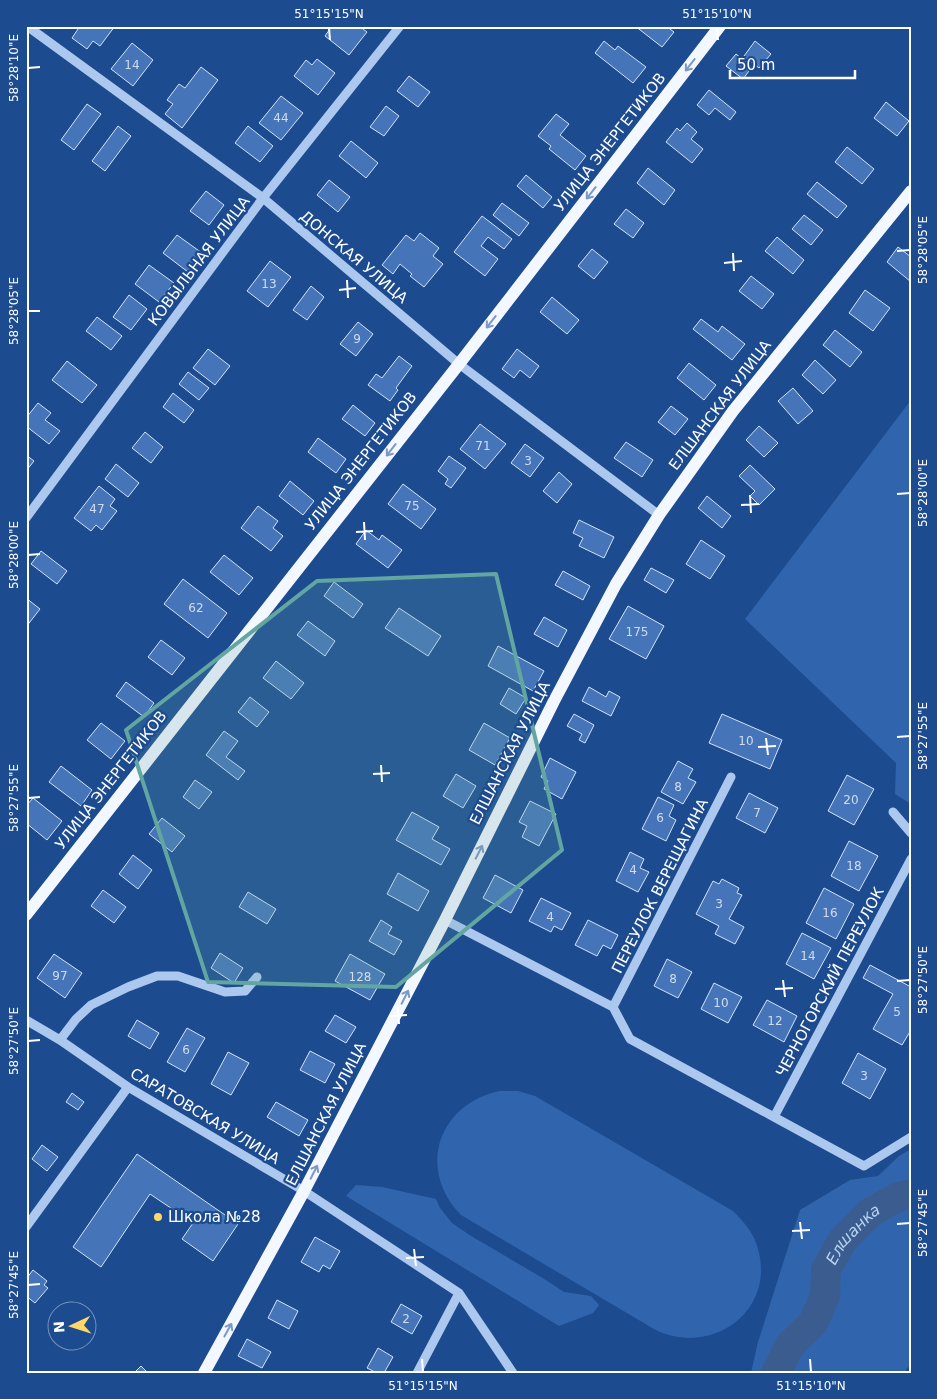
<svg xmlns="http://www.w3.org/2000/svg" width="937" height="1399" font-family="'DejaVu Sans',sans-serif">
	<rect width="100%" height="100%" fill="#1c4b90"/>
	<!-- green -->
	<path fill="#3065ae" d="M911 400V804L895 794 896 763 745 619Z
		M499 1091H518L535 1096 733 1211C744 1222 754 1233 758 1249 776 1312 710 1358 654 1329L461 1215C417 1170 437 1105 499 1091Z
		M911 1149V1363L904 1373H751L758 1342 800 1210 850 1180 878 1176 899 1156Z
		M356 1185 382 1187 436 1199 440 1208 452 1223 471 1236 541 1277 564 1292 591 1296 599 1305 593 1313 559 1326 346 1196Z"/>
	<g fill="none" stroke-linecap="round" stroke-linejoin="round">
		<!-- river -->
		<path stroke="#3b5c8e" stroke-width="30" id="s1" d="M776 1373 790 1345 813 1323 825 1296 826 1270 842 1241 871 1212 898 1197 911 1194"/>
	</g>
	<!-- building -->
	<path fill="#4575b8" stroke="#d2e3fa" d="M80 26H115L100 46 93 41 87 49 72 38Z
		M332 26H359L367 32 349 55 325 36Z
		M635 26H666L674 32 662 47Z
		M604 41 615 50 618 46 646 67 633 83 595 53Z
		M755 41 771 54 759 68 744 56Z
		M132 43 153 60 133 86 111 69Z
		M736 54 752 67 743 79 726 66Z
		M317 59 335 73 318 95 294 76 306 60 312 65Z
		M201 67 218 80 182 128 165 114 173 104 167 100 179 84 185 88Z
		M409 76 430 92 418 107 397 91Z
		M709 90 736 112 730 120 715 108 709 115 697 105Z
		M281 96 303 113 281 140 259 123Z
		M886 102 909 121 897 136 874 118Z
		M87 104 101 114 74 150 61 140Z
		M386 106 399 116 384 136 370 127Z
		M556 114 569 124 560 135 586 156 575 170 549 149 551 146 538 136Z
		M687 123 697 132 691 139 703 149 692 163 666 142 677 128 680 131Z
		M118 126 131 136 105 171 92 161Z
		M248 126 273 146 260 162 235 143Z
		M351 141 378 163 366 178 339 156Z
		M847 147 874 169 862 184 835 162Z
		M648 168 675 190 664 205 637 183Z
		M526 175 552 197 543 208 517 186Z
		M329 180 350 197 338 212 317 195Z
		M817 182 847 206 837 218 807 194Z
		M206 191 224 205 209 225 190 211Z
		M502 203 529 223 519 236 493 215Z
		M626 209 644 223 633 238 614 224Z
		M804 215 823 230 811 245 792 229Z
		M482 216 512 239 504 249 488 237 481 246 498 259 485 276 454 252Z
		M420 233 439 248 433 256 443 264 424 287 410 276 412 274 400 264 393 274 382 265 406 235 414 241Z
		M177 235 202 253 188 272 163 253Z
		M777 237 804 260 793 274 765 251Z
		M898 247 911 257V282L887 262Z
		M592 249 608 262 594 279 578 266Z
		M270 261 291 277 268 307 247 291Z
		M149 265 174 283 159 302 135 284Z
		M751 276 774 294 762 309 739 291Z
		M311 286 324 297 307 320 293 310Z
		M865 290 890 308 873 331 849 313Z
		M129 295 147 309 131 330 113 317Z
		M552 297 579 320 567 334 540 312Z
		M97 317 122 336 111 350 86 331Z
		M701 319 718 332 722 326 745 344 732 360 693 329Z
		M358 322 373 334 356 356 340 344Z
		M835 330 862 352 850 367 823 345Z
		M208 349 230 366 215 385 193 368Z
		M517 349 539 366 530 378 520 370 514 378 502 369Z
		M399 356 412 366 396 388 398 390 390 401 368 385 376 374 382 378Z
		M815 360 836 380 823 394 802 375Z
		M67 361 97 385 82 403 52 380Z
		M689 363 716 385 704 400 677 378Z
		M188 372 209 388 199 400 179 384Z
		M793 388 813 411 798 424 778 401Z
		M173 393 194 410 184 423 163 407Z
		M38 403 51 413 45 420 60 431 49 444 26 426V418Z
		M353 405 375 423 365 436 342 419Z
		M671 406 688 419 675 435 658 422Z
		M480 424 506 444 485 469 460 449Z
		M759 426 778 443 764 457 746 440Z
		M145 432 163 447 151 463 132 448Z
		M318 438 346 459 336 473 308 452Z
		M626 442 653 460 642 477 614 458Z
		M525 444 544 458 530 477 511 463Z
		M26 455 34 461 26 471Z
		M449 456 466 468 451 488 445 484 448 479 438 471Z
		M116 464 139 483 128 497 105 479Z
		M750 465 775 489 759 505 750 496 755 491 739 476Z
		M559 472 572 484 557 503 543 491Z
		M290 481 314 501 303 515 279 496Z
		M403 484 436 509 421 529 388 504Z
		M99 486 115 499 110 506 117 511 102 530 96 525 91 531 74 518Z
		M707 496 731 516 722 528 698 508Z
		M258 506 278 521 273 528 283 536 271 551 241 528Z
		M579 520 614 537 604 558 579 546 583 538 573 533Z
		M366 530 379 540 382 535 402 550 388 568 356 544Z
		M701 540 725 556 710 579 686 564Z
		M41 551 67 571 57 584 31 564Z
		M224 555 253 578 239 595 210 572Z
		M651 568 674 580 666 593 644 580Z
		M563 571 590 586 583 600 555 585Z
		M183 579 227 613 208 638 164 604Z
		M334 582 363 604 353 618 324 596Z
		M26 598 40 609 26 627Z
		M628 606 664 626 646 659 609 639Z
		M399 608 441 636 428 656 385 628Z
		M544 617 567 630 558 647 534 634Z
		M308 621 335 641 325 656 297 635Z
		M161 640 185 658 172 675 148 657Z
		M498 646 544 671 533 691 488 666Z
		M276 661 304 683 291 699 263 678Z
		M126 682 154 703 144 717 116 696Z
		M589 687 606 697 609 691 620 697 611 716 582 701Z
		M509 688 526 698 516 714 500 704Z
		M250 697 269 712 257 727 238 712Z
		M574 714 594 725 585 743 579 740 582 734 567 726Z
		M722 714 782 740 770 769 709 743Z
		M101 723 125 741 111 759 87 740Z
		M484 723 510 738 495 765 469 750Z
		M224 731 238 741 226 757 245 771 238 780 206 755Z
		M550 758 576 772 562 799 544 789 548 781 541 777Z
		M678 761 693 769 688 778 696 782 683 804 661 792Z
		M61 766 92 790 81 806 49 782Z
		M456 774 476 786 463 808 443 796Z
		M847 775 874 789 854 825 828 811Z
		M195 780 212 792 199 809 183 797Z
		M749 793 778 808 765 833 736 818Z
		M658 797 674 805 669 816 676 820 666 841 642 829Z
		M33 798 62 821 47 840 26 823V806Z
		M530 801 556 814 539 846 522 837 527 826 519 822Z
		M412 812 439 827 432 839 450 849 441 865 396 840Z
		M162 818 185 836 172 852 149 834Z
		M849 841 878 856 859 891 831 876Z
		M630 852 644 859 640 868 649 872 638 892 616 881Z
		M133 855 152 870 138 889 119 874Z
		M398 873 429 891 418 911 387 894Z
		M495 875 523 890 511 913 483 898Z
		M722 879 739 888 737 893 742 895 729 919 744 927 735 944 715 934 719 926 696 914 713 881 719 884Z
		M824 888 854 904 836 939 806 923Z
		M103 890 126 907 114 923 91 906Z
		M248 892 276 909 267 924 239 907Z
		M541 898 571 913 562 930 554 926 551 932 529 921Z
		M381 920 392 927 388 934 402 941 394 955 369 941Z
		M588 920 618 935 611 949 603 945 597 956 575 945Z
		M802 933 831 948 814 979 786 964Z
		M220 953 243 968 234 983 211 968Z
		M54 954 82 973 65 998 37 978Z
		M350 954 385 974 370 1000 335 981Z
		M667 959 692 972 678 998 654 986Z
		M870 965 911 987V1030L902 1045 873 1029 893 994 863 978Z
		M714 983 742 997 728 1023 701 1009Z
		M767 1000 797 1016 784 1042 753 1025Z
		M335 1015 356 1027 346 1043 325 1031Z
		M137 1020 159 1033 150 1049 128 1036Z
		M187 1028 205 1038 185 1072 167 1062Z
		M310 1051 335 1064 325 1083 300 1070Z
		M228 1052 249 1063 231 1095 211 1084Z
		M858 1053 886 1069 870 1099 842 1083Z
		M72 1093 84 1102 78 1110 66 1102Z
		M276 1102 308 1120 299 1136 267 1117Z
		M42 1145 58 1157 47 1171 32 1159Z
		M137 1154 238 1224 213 1261 182 1239 193 1223 150 1194 101 1267 73 1247Z
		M315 1237 340 1251 330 1269 323 1265 319 1272 301 1262Z
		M33 1270 47 1281 44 1285 48 1288 35 1303 26 1296V1279Z
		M277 1300 298 1311 289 1329 268 1318Z
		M401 1304 422 1316 412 1334 391 1322Z
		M247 1339 271 1352 262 1368 238 1356Z
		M378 1348 393 1357 384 1373H377L367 1368Z
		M141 1366 148 1373H134Z"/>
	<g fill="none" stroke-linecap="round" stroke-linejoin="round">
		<!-- minor -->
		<path stroke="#acc8ee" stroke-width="9" d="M27 26 263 198 459 364 659 515
			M26 518 263 198 400 26
			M893 812 911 833
			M445 920 613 1007 630 1039 774 1117 911 859
			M613 1007 731 777
			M26 1020 60 1040 128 1087 304 1191 459 1293 513 1373
			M60 1040 76 1019 91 1005 128 987 157 976H178L225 992 245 991 257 977
			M774 1117 864 1166 911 1137
			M26 1227 128 1087
			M417 1373 459 1293"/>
		<!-- major -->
		<path stroke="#f3f7ff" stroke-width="12" d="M26 915 459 364 720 26
			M204 1373 304 1191 445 920 554 701 616 584 659 515 733 411 911 191"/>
	</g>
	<!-- one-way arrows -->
	<defs><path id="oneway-shaft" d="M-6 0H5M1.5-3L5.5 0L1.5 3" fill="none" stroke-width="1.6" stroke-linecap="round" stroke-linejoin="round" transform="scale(1.25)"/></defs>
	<g stroke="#7d98c2">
		<use href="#oneway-shaft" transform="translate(690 65) rotate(128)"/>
		<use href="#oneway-shaft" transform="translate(591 193) rotate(128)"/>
		<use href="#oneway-shaft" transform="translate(491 322) rotate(128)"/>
		<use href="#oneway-shaft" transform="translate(391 450) rotate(128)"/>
		<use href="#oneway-shaft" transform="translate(479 852) rotate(-63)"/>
		<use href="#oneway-shaft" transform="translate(405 997) rotate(-63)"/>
		<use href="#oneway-shaft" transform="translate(314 1172) rotate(-63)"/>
		<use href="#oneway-shaft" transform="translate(228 1330) rotate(-61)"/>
	</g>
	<!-- marked area -->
	<path fill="#63a6a1" fill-opacity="0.2" stroke="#63a6a1" stroke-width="4" stroke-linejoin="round" d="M496 574 562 850 396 987 208 982 126 730 317 581Z"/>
	<!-- ticks -->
	<path fill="none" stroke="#fff" stroke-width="2" d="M329 28 330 40M717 28 718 40M28 68 40 67M897 251 910 250M733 253 734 271M724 263 742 261M347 280 348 298M339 290 356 288M28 311H40M897 494 910 493M750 495 751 513M741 505 759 504M364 522 365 540M356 532 373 531M28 555 40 554M897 737 910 736M766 738 768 755M758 747 776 746M381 765 382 782M373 774 390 773M28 798 40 797M783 980 785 997M897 981 910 980M775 989 793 988M398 1007 399 1024M389 1016 407 1015M28 1041 40 1040M800 1222 802 1239M897 1224 910 1223M792 1231 810 1230M414 1249 416 1266M406 1258 424 1257M28 1285 40 1284M422 1359 423 1372M810 1359 811 1372"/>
	<!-- markers -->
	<circle fill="#fed76a" stroke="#1c4b90" stroke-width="2" cx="158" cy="1217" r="5"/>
	<g text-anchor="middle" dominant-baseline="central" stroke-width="4.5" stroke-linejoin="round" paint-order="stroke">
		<!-- number labels -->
		<g font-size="12" fill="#d0dced">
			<text x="132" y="65">14</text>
			<text x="281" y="118">44</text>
			<text x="269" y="284">13</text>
			<text x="357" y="339">9</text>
			<text x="483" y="446">71</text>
			<text x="528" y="461">3</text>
			<text x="412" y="506">75</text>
			<text x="97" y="509">47</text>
			<text x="196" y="608">62</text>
			<text x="637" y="632">175</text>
			<text x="746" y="741">10</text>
			<text x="678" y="787">8</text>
			<text x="851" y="800">20</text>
			<text x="757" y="813">7</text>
			<text x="660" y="818">6</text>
			<text x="854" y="866">18</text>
			<text x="633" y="870">4</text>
			<text x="719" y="904">3</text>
			<text x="830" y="913">16</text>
			<text x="550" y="917">4</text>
			<text x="808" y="956">14</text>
			<text x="60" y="976">97</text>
			<text x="360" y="977">128</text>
			<text x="673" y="979">8</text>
			<text x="721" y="1003">10</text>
			<text x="897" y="1012">5</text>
			<text x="775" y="1021">12</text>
			<text x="186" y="1050">6</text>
			<text x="864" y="1076">3</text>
			<text x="406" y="1319">2</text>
		</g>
		<!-- street labels -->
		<g font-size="15" fill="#fff" stroke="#1c4b90">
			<text transform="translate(610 142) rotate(-52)">УЛИЦА ЭНЕРГЕТИКОВ</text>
			<text transform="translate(354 257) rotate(40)">ДОНСКАЯ УЛИЦА</text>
			<text transform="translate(199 261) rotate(-53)">КОВЫЛЬНАЯ УЛИЦА</text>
			<text transform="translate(720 405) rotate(-53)">ЕЛШАНСКАЯ УЛИЦА</text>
			<text transform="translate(361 461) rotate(-52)">УЛИЦА ЭНЕРГЕТИКОВ</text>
			<text transform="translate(510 753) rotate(-63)">ЕЛШАНСКАЯ УЛИЦА</text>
			<text transform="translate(111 780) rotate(-52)">УЛИЦА ЭНЕРГЕТИКОВ</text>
			<text transform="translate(660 886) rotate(-63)">ПЕРЕУЛОК ВЕРЕЩАГИНА</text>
			<text transform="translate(830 982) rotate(-62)">ЧЕРНОГОРСКИЙ ПЕРЕУЛОК</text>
			<text transform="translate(326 1114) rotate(-63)">ЕЛШАНСКАЯ УЛИЦА</text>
			<text transform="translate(205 1116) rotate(31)">САРАТОВСКАЯ УЛИЦА</text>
		</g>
		<!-- poi labels -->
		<g font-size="15" fill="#fff" stroke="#1c4b90" text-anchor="start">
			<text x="168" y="1217">Школа №28</text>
		</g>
		<!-- water labels -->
		<g font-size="16" font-style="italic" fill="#b8d2f5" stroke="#1c4b90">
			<text stroke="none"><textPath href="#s1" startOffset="164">Елшанка</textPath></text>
		</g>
	</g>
	<!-- border -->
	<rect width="937" height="1399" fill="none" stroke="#1c4b90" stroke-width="55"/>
	<!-- north arrow -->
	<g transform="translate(72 1326) rotate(266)"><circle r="24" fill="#1c4b90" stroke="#7793bc"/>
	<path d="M0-4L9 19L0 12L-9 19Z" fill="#fed76a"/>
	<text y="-8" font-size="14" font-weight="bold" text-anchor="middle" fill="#ffffff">N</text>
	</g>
	<!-- scale -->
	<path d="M730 70v8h125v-8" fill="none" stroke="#ffffff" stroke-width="2.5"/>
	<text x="737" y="70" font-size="15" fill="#ffffff" stroke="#1c4b90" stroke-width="4" paint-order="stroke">50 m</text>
	<rect x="28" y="28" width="882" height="1344" fill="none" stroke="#fff" stroke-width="2"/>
	<g font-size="12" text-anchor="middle" fill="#fff">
		<text x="329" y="18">51°15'15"N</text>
		<text x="717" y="18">51°15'10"N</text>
		<text transform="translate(14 68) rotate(-90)" y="4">58°28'10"E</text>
		<text transform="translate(923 250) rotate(-90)" y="4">58°28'05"E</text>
		<text transform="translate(14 311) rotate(-90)" y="4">58°28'05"E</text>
		<text transform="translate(923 493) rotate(-90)" y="4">58°28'00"E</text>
		<text transform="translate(14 555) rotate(-90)" y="4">58°28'00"E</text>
		<text transform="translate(923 736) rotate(-90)" y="4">58°27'55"E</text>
		<text transform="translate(14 798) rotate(-90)" y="4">58°27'55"E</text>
		<text transform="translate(923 980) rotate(-90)" y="4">58°27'50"E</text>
		<text transform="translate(14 1041) rotate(-90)" y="4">58°27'50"E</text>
		<text transform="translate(923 1223) rotate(-90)" y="4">58°27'45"E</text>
		<text transform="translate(14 1285) rotate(-90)" y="4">58°27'45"E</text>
		<text x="423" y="1390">51°15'15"N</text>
		<text x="811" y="1390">51°15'10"N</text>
	</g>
</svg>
